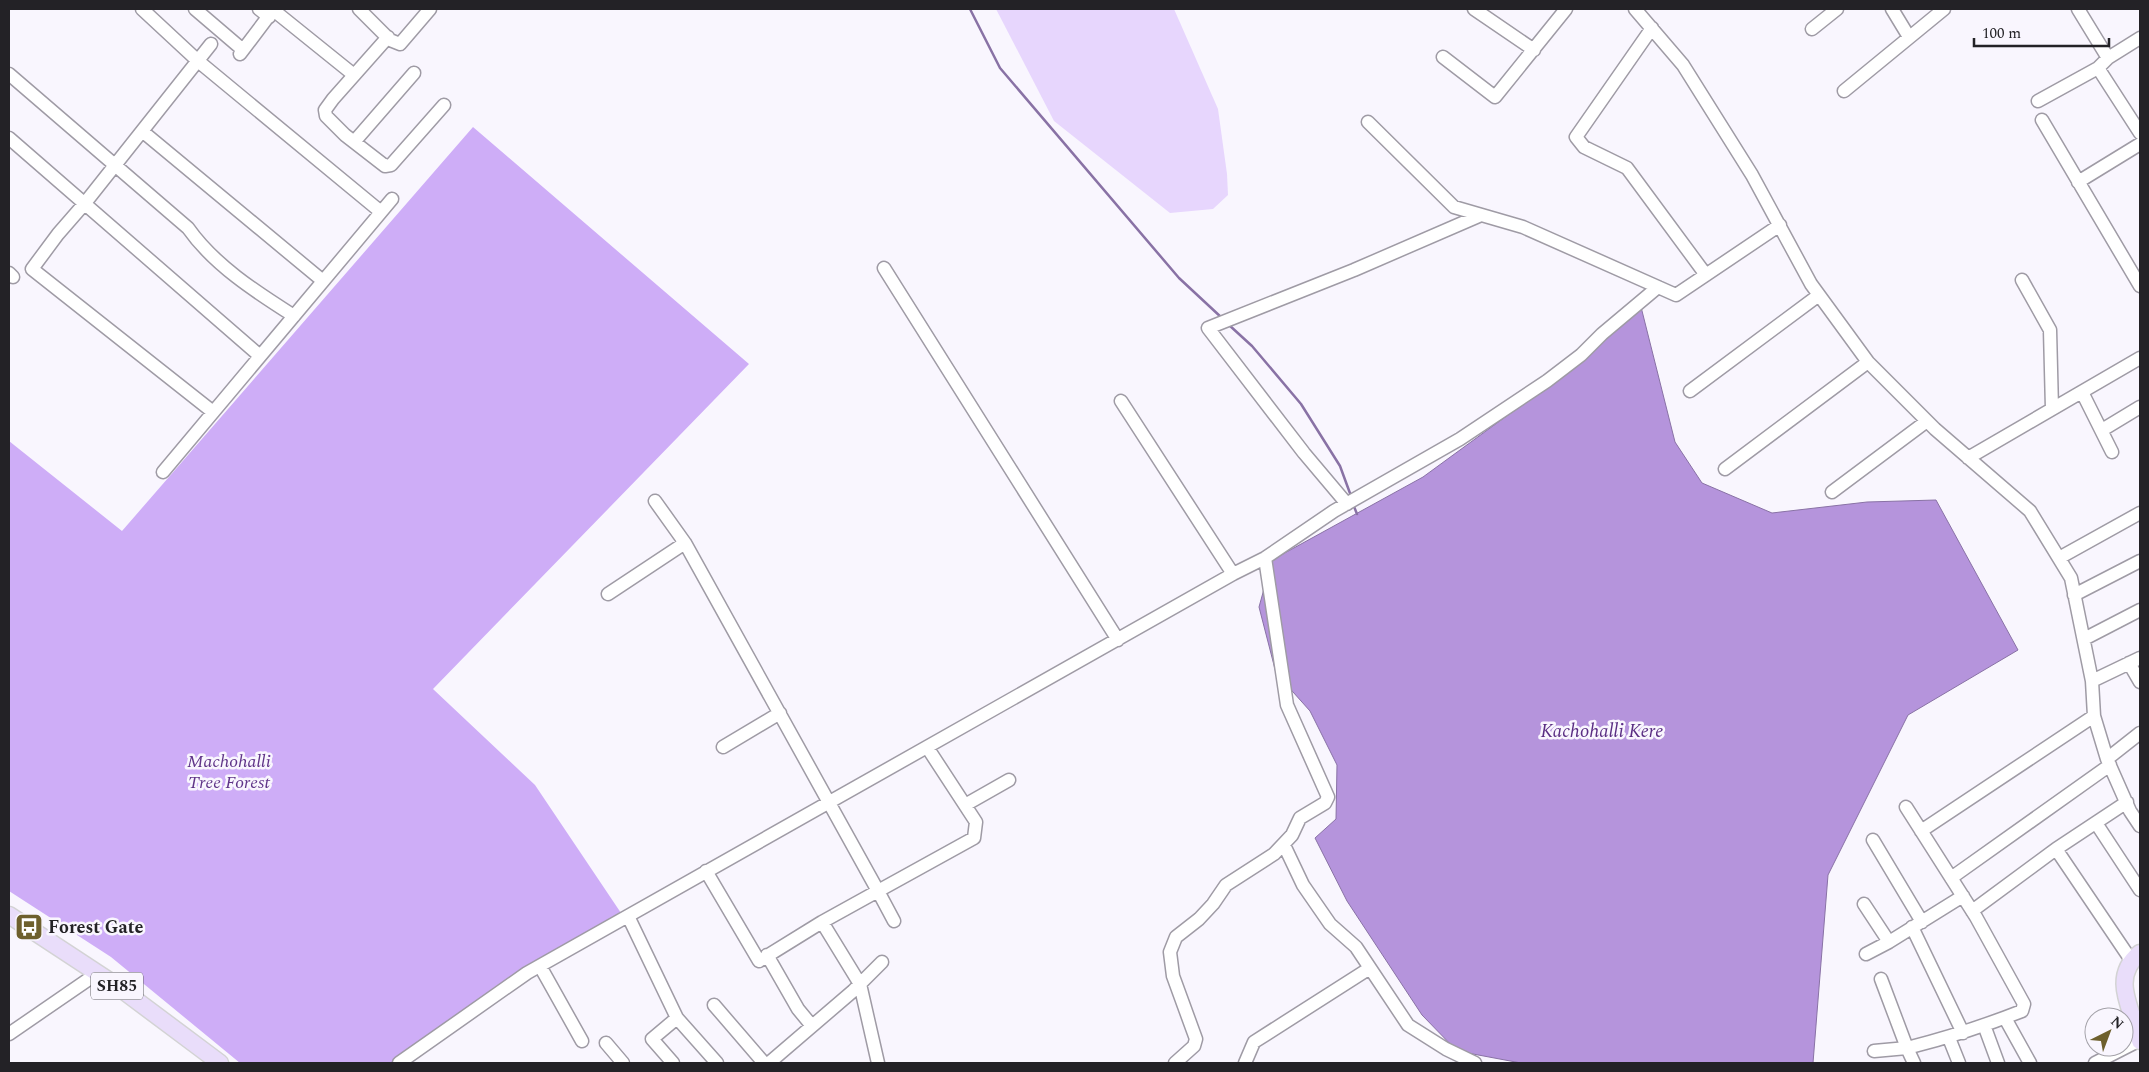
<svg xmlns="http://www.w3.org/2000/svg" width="2149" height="1072" font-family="Spectral,serif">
	<rect width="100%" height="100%" fill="#f9f6fe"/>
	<!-- green -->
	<path fill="#e7d6fd" d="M996 9H1174L1218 109 1227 174 1228 195 1213 209 1170 213 1054 121Z"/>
	<!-- forest -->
	<path fill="#ceadf7" d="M473 127 749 364 433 689 535 785 621 913 496 986 393 1063H240L111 957 9 891V441L122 531Z"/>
	<!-- water -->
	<path fill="#b594dc" stroke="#8972a5" d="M1638 295 1675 442 1702 483 1772 513 1867 502 1936 500 2018 650 1908 715 1828 875 1813 1063H1521L1457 1051 1422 1015 1347 901 1315 838 1336 819 1337 765 1310 711 1276 673 1259 607 1272 560 1423 477 1586 358Z"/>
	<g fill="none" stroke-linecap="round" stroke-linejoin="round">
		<!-- stream -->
		<path stroke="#8972a5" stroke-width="2.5" d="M970 9 1000 68 1179 278 1222 318
			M1229 325 1252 346 1301 404 1340 466 1351 496
			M1353 504 1357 514"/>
		<defs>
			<path id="minor" d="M142 9 198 61 381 212
				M195 9 243 50
				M259 9 269 17
				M359 9 390 40 400 44 430 9
				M1474 9 1534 50
				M1635 9 1683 65 1752 175 1811 284 1868 362 1935 429 2030 511 2071 578 2092 681 2094 716 2107 759 2130 811 2140 826
				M1892 9 1909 37
				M2078 9 2108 58
				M1652 28 1576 137 1584 147 1627 168 1706 275
				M1812 29 1837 9
				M388 37 333 99 325 110 326 116 345 135 385 166 391 165 444 105
				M211 44 85 203 58 234 32 269 213 412
				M240 54 271 13H277L354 75
				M1443 57 1495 97 1566 9
				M2098 68 2140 133
				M9 74 188 228C214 265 256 292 294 316
				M1844 91 1944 9
				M2038 101 2098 68 2108 58 2140 38
				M2042 120 2140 286
				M1368 122 1454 207 1523 227 1676 295 1780 225
				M142 131 323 281
				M9 138 260 356
				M354 142 414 73
				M2078 182 2140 144
				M884 268 1118 640
				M9 273 13 277
				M2022 280 2050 330 2052 409
				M1690 391 1819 295
				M2082 392 2112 452
				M1121 401 1233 574 1265 558 1334 511 1460 439 1547 381 1581 355 1602 334 1658 287
				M2102 430 2140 407
				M1968 458 2140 358
				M1725 469 1868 362
				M163 472 392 199
				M1832 492 1927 421
				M655 501 685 543
				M1347 504 1304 453 1208 328 1354 270 1481 215
				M2059 558 2140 513
				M608 594 685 543 878 891 974 838 976 822 927 747
				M2074 595 2140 561
				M2084 639 2140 610
				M2129 663 2140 682
				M2092 681 2140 658
				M723 747 780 713
				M2107 759 2140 733
				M965 805 1009 780
				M2096 823 2140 890
				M1921 831 2094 716
				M1873 840 1922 922
				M1284 845 1303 885 1330 924 1356 947 1408 1025 1446 1049 1475 1063
				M2056 849 2127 802
				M706 871 759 961 822 922 860 984 878 1063
				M1951 878 2110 765
				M1864 904 1889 942
				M1972 911 2056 849 2131 960
				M628 916 677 1018 717 1063
				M822 922 878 891 894 921
				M1912 927 1963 1033
				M1866 954 1889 942 1963 896
				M767 955 798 1009 812 1026
				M540 966 582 1041
				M1881 979 1907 1048C1947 1038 1984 1026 2022 1011L2024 1004 1976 917 1906 807
				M714 1005 764 1063
				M2005 1018 2030 1063
				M1984 1025 1998 1063
				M9 1034 89 979
				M1949 1038 1959 1063
				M606 1043 623 1063
				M1874 1051 1907 1048 1914 1063
				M399 1063 527 973 1233 574
				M673 1063 652 1039 677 1018
				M769 1063 853 991 882 962
				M1175 1063 1194 1046 1196 1039 1173 976 1170 952 1176 937 1199 919 1213 904 1226 885 1274 854 1292 835 1300 818 1325 803 1328 797 1287 705 1265 558
				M1245 1063 1254 1042 1370 968
				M2095 1063 2140 1040"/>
			<path id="major" d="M9 915 117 986 220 1063
				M2140 953C2109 978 2133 1010 2140 1041"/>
		</defs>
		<!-- minor casing -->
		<use href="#minor" stroke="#9f9ba5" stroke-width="15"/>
		<!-- major casing -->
		<use href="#major" stroke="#d3d3d4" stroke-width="19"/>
		<!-- minor -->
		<use href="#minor" stroke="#fff" stroke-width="12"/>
		<!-- major -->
		<use href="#major" stroke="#e9ddfa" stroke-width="16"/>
	</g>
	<!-- icons -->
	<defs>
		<symbol id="bus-square" viewBox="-11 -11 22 22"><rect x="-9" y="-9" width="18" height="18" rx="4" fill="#6e602d" stroke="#f9f6fe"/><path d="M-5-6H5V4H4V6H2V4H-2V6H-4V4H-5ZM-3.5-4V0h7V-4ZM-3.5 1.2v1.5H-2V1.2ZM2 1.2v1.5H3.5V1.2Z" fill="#fff"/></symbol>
	</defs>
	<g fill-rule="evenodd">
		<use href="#bus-square" x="13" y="911" width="32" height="32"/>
	</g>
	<g text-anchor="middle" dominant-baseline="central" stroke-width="5" stroke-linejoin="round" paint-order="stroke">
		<!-- shield labels -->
		<rect fill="#f9f6fe" stroke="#636267" stroke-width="1" x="91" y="972.5" width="52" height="27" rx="4"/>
		<g font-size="16" font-weight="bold" fill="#232226">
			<text x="117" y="986">SH85</text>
		</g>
		<!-- park labels -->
		<g font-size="18" font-style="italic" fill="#5f3488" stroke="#f9f6fe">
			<text x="229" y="761">Machohalli<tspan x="229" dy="21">Tree Forest</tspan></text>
		</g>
		<!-- poi labels -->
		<g font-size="18" font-weight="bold" fill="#232226" stroke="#f9f6fe" text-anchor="start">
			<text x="48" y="927">Forest Gate</text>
		</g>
		<!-- water labels -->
		<g font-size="19" font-style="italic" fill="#5a2e83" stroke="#f9f6fe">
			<text x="1602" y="731">Kachohalli Kere</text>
		</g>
	</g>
	<!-- border -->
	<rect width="2149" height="1072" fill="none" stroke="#232226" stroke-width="20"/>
	<!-- north arrow -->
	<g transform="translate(2109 1032) rotate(42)"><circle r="24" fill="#f9f6fe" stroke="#a3a1a8"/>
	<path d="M0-4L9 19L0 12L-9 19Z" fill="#6e602d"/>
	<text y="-8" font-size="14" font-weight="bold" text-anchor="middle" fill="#232226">N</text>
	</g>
	<!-- scale -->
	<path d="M1974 38v8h135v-8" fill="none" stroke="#232226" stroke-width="2.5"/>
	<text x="1982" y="38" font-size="15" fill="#232226" stroke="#f9f6fe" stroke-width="4" paint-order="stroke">100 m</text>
</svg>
